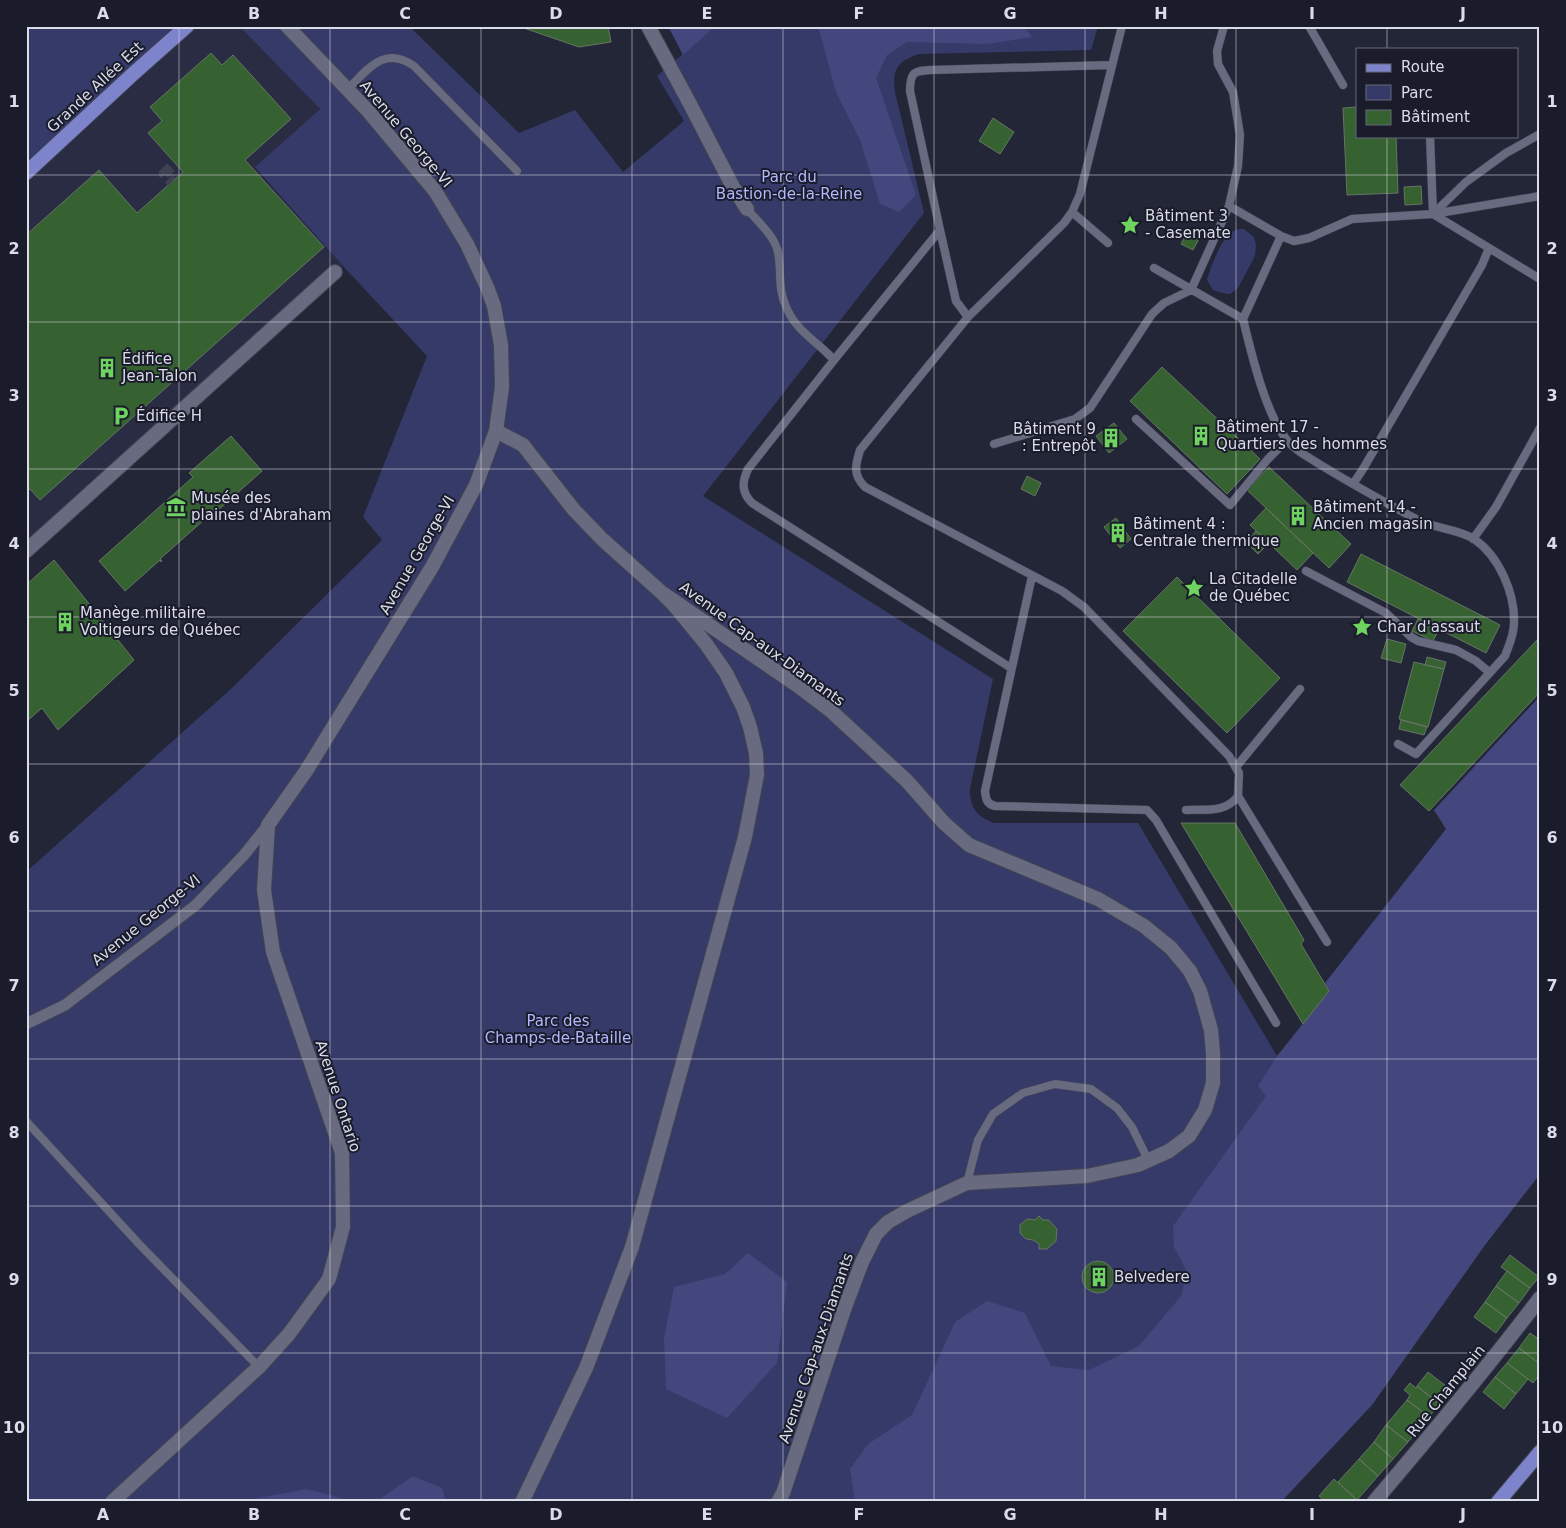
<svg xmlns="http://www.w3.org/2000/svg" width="1566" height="1528" font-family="'DejaVu Sans',sans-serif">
	<rect width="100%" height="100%" fill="#232636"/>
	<!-- built -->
	<path fill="#292c43" d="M187 26H239L320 109 255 167 343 266 26 551V173Z"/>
	<!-- green -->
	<path fill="#363a68" d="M26 26H187L26 173Z
		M239 26H409L519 133 575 110 623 172 684 121 657 76 716 26H1098L1091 50 919 54C897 61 892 70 895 92L924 213 703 496 993 679 970 789C970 808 976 816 994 823H1138L1277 1056 1370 1132 1042 1502H26V872L231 689 382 540 363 517 427 356 343 266 255 167 320 109Z
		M1244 229 1254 237 1256 245 1255 256 1238 288 1230 294 1222 293 1213 290 1207 280C1210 268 1223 233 1236 230 1238 229 1241 229 1244 229Z"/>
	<!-- forest -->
	<path fill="#43477e" d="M668 26H716L683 55Z
		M818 26H1024L1032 37 987 44 907 42 887 55 876 78 916 195 899 212 880 204 860 140 836 92Z
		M1540 696V1174L1485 1245 1372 1405 1281 1502H855L850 1469 868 1444 912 1415 955 1322 987 1301 1025 1313 1051 1366 1089 1370 1139 1346 1182 1295 1186 1269 1174 1247 1173 1226 1266 1096 1258 1086 1277 1056 1329 991 1325 983 1446 829 1434 810Z
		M748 1253 787 1282 777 1363 727 1418 666 1389 664 1338 674 1287 725 1274Z
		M413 1476 442 1488 446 1502H248L253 1499 307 1489 352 1501 381 1498Z"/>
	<!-- building -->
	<path fill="#366130" stroke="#667564" d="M518 26H608L611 42 579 47Z
		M211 53 222 65 233 55 291 119 245 160 324 247 40 500 30 489 26 492V235L99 170 137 213 183 172 148 133 162 121 150 107Z
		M1357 107V136H1396L1398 193 1347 195 1343 108Z
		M993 118 1014 132 1000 154 979 141Z
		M1421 186 1422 204 1405 205 1404 187Z
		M1189 229 1201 235 1193 250 1181 244Z
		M1162 367 1260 459 1227 494 1130 401Z
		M1114 423 1127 439 1109 453 1096 436Z
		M231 436 262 471 216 512 214 511 160 559 162 561 161 562 160 560 125 591 99 561 193 477 189 473Z
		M1269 467 1351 544 1329 568 1247 490Z
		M1027 476 1041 483 1035 496 1021 489Z
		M1266 508 1313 553 1297 570 1250 525Z
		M1116 518 1131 539 1120 548 1104 527Z
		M1256 531 1269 543 1258 554 1246 542Z
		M1361 554 1500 625 1486 653 1347 582Z
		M54 560 134 660 58 730 42 708 26 722V585Z
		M1177 577 1280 678 1227 733 1123 631Z
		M1418 619 1439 629 1433 641 1412 631Z
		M1387 639 1406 644 1401 663 1381 658Z
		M1538 639 1540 641V692L1429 811 1400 785Z
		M1427 657 1446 662 1444 669 1425 665Z
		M1414 662 1444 669 1428 727 1399 719Z
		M1401 720 1427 727 1424 735 1399 729Z
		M1181 823H1235L1304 940 1301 944 1329 991 1303 1024Z
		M1039 1216 1043 1220H1049L1057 1229 1056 1241 1047 1249H1039V1244L1033 1240 1026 1239 1020 1233V1225L1027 1219 1035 1220Z
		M1510 1255 1539 1277 1530 1288 1501 1267Z
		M1082 1277a16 16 0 1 1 32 0a16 16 0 1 1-32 0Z
		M1507 1271 1530 1288 1519 1303 1496 1286Z
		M1496 1286 1519 1303 1507 1318 1485 1302Z
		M1485 1302 1507 1318 1496 1333 1474 1317Z
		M1530 1333 1540 1340V1364L1519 1348Z
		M1519 1348 1540 1364V1374L1533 1383 1507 1363Z
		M1507 1363 1528 1379 1516 1394 1495 1377Z
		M1428 1372 1451 1390 1439 1404 1417 1386Z
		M1495 1377 1516 1394 1504 1409 1483 1392Z
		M1410 1383 1416 1388 1417 1386 1439 1404 1429 1417 1407 1400 1410 1395 1404 1390Z
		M1407 1400 1429 1417 1408 1442 1386 1425Z
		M1386 1425 1408 1442 1393 1459 1374 1442Z
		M1374 1442 1393 1459 1378 1476 1359 1459Z
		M1359 1459 1378 1476 1357 1500 1338 1482Z
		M1334 1479 1358 1501 1357 1502H1326L1319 1496Z"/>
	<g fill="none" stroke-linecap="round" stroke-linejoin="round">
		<!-- pedestrian-tunnel -->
		<path stroke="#3e4151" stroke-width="11" stroke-dasharray="11 5.5" stroke-linecap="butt" d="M171 167 164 174 172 182"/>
		<defs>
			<path id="service" d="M1122 26 1080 194 1072 212 1064 223 968 317 860 450C855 466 853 475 865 487L1062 591 1084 607 1229 756 1239 773 1238 796 1327 942
				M1309 26 1343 85
				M347 90C368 69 384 45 414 66L517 171
				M1430 136 1433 214
				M1229 206 1281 236 1294 241 1309 238 1352 219 1433 214 1540 279
				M747 209C758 222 774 235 778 252 782 272 777 289 787 309 798 333 817 341 834 360
				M1072 212 1108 243
				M1433 214 1466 182 1506 153 1540 134
				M1433 214 1540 196
				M940 230 956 301 968 317
				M1154 268 1243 319C1251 352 1265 412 1286 439 1289 444 1295 448 1300 452 1337 476 1377 498 1416 519 1434 529 1457 528 1474 539 1499 556 1515 593 1514 623 1514 635 1509 645 1505 656L1416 754 1398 744
				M1243 319 1281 236
				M1136 419 1230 505 1268 459 1287 440
				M994 444 1075 419 1090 408 1152 314 1164 303 1191 290 1229 206 1238 166 1240 135 1233 92 1218 64 1217 51 1224 26
				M1353 484 1363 469 1482 265 1489 248
				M1473 539 1496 507 1540 428
				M1306 571 1386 613 1411 637 1418 641 1456 650 1476 661 1489 672
				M1032 576 985 791C986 800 987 804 995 806L1147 810 1156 820 1276 1023
				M1011 668 752 503C741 492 742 482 748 469L834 360 940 230 910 91C910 72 914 71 931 70L1111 65
				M1236 767 1300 689
				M1186 810C1206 809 1226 813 1238 796
				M26 1121 139 1244 259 1367
				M967 1183 978 1140 993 1114 1023 1093 1055 1084 1091 1089 1117 1108 1132 1127 1148 1160"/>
			<path id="pedestrian" d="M26 1024 65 1005 196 905 244 855 268 825"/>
			<path id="minor" d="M648 26 690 104 733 187 747 209
				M496 431 523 445 574 510 602 539 661 592 674 605 706 644 726 673 743 707 750 727 756 753 757 775 745 837 632 1247 586 1368 522 1502
				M26 551 335 272
				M661 592 798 686 831 711 907 781 944 823 969 845 1098 899 1144 926 1171 948 1190 971 1200 991 1211 1030 1213 1053V1083L1205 1110 1189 1136 1169 1151 1138 1165 1087 1176 967 1183 907 1211 888 1222 876 1234 862 1262 845 1307 783 1493 778 1502
				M112 1502 259 1367 289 1334 329 1279 343 1227 342 1153 273 952 264 890 268 825 306 771 432 567 476 485 496 431 502 387 501 345 494 306 487 287 467 244 435 191 369 112 287 26
				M1374 1502C1431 1435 1487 1368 1540 1298"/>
			<path id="primary" d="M26 173 134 73 187 26
				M1498 1502 1540 1452"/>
		</defs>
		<!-- service casing -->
		<use href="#service" stroke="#424452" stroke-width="9"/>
		<!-- pedestrian casing -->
		<use href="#pedestrian" stroke="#424452" stroke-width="13"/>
		<!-- minor casing -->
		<use href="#minor" stroke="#424452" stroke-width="16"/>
		<!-- primary casing -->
		<use href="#primary" stroke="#424452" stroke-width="16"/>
		<!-- service -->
		<use href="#service" stroke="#686b7f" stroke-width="8"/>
		<!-- pedestrian -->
		<use href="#pedestrian" stroke="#686b7f" stroke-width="11"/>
		<!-- minor -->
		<use href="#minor" stroke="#686b7f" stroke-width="14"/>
		<!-- primary -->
		<use href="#primary" stroke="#7d84cb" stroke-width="14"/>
	</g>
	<!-- grid -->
	<path fill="none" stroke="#dadce7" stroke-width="1" stroke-opacity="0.55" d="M179 26V1502M330 26V1502M481 26V1502M632 26V1502M783 26V1502M934 26V1502M1085 26V1502M1236 26V1502M1387 26V49M1387 136V1502M26 175H1540M26 322H1540M26 469H1540M26 617H1540M26 764H1540M26 911H1540M26 1059H1540M26 1206H1540M26 1353H1540"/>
	<!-- icons -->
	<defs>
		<symbol id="sight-bare" viewBox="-9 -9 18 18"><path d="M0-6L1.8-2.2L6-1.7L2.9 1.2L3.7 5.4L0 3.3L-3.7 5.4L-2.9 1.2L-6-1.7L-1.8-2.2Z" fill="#6fd360" stroke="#1a1c2c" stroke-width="2.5" paint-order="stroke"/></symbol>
		<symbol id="building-bare" viewBox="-9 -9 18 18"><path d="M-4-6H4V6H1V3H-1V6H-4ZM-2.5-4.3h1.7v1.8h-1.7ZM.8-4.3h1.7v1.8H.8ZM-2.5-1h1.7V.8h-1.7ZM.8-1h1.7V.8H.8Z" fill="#6fd360" stroke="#1a1c2c" stroke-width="2.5" paint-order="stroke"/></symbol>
		<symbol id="parking-bare" viewBox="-9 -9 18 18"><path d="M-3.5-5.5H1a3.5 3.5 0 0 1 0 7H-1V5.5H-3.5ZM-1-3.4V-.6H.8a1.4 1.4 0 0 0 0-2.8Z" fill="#6fd360" stroke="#1a1c2c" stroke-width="2.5" paint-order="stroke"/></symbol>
		<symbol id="museum-bare" viewBox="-9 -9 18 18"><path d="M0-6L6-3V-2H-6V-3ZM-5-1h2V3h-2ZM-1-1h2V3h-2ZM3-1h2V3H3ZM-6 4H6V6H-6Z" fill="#6fd360" stroke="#1a1c2c" stroke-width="2.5" paint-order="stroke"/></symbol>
	</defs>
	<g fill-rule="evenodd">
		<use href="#sight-bare" x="1116" y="211" width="28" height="28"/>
		<use href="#building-bare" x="93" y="354" width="28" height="28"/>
		<use href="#parking-bare" x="107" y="402" width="28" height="28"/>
		<use href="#building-bare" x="1187" y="422" width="28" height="28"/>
		<use href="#building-bare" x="1097" y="424" width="28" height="28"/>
		<use href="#museum-bare" x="162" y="493" width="28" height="28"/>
		<use href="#building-bare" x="1284" y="502" width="28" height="28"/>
		<use href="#building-bare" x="1104" y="519" width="28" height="28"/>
		<use href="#sight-bare" x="1180" y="574" width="28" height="28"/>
		<use href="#building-bare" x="51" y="608" width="28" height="28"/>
		<use href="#sight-bare" x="1348" y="613" width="28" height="28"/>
		<use href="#building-bare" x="1085" y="1263" width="28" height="28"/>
	</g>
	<g text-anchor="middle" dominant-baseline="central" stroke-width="4" stroke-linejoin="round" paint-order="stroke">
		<!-- street labels -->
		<g font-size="15" fill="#dadce7" stroke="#1a1c2c">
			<text transform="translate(95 87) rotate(-43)">Grande Allée Est</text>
			<text transform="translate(406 134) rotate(50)">Avenue George-VI</text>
			<text transform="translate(417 555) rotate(-60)">Avenue George-VI</text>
			<text transform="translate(762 644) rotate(36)">Avenue Cap-aux-Diamants</text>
			<text transform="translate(146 920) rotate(-39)">Avenue George-VI</text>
			<text transform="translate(338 1096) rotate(72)">Avenue Ontario</text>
			<text transform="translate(816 1348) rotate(-71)">Avenue Cap-aux-Diamants</text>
			<text transform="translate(1446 1391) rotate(-51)">Rue Champlain</text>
		</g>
		<!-- park labels -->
		<g font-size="15" fill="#b0b9fc" stroke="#1a1c2c">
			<text x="789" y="177">Parc du<tspan x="789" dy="17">Bastion-de-la-Reine</tspan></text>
			<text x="558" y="1021">Parc des<tspan x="558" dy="17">Champs-de-Bataille</tspan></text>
		</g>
		<!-- poi labels -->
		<g font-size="15" fill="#dadce7" stroke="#1a1c2c" text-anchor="start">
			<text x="1145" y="216">Bâtiment 3<tspan x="1145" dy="17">- Casemate</tspan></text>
			<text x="122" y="359">Édifice<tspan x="122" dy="17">Jean-Talon</tspan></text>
			<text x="136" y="416">Édifice H</text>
			<text x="1216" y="427">Bâtiment 17 -<tspan x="1216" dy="17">Quartiers des hommes</tspan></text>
			<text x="1096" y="429" text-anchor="end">Bâtiment 9<tspan x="1096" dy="17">: Entrepôt</tspan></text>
			<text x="191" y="498">Musée des<tspan x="191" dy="17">plaines d'Abraham</tspan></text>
			<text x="1313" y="507">Bâtiment 14 -<tspan x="1313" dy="17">Ancien magasin</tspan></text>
			<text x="1133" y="524">Bâtiment 4 :<tspan x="1133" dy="17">Centrale thermique</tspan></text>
			<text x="1209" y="579">La Citadelle<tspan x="1209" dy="17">de Québec</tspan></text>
			<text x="80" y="613">Manège militaire<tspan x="80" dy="17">Voltigeurs de Québec</tspan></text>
			<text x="1377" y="627">Char d'assaut</text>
			<text x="1114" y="1277">Belvedere</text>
		</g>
	</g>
	<!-- border -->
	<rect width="1566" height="1528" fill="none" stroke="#1a1c2c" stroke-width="55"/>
	<!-- legend -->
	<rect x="1356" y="48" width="162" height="90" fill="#1a1c2c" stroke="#676977"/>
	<rect x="1366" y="64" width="25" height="8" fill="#7d84cb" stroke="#676977"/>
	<text x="1401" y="72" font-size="15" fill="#dadce7">Route</text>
	<rect x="1366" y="85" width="25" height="15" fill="#363a68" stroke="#676977"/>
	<text x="1401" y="98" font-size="15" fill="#dadce7">Parc</text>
	<rect x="1366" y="110" width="25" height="15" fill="#366130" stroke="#676977"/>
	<text x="1401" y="122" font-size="15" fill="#dadce7">Bâtiment</text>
	<rect x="28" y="28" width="1510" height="1472" fill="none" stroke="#dadce7" stroke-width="2"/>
	<g font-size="16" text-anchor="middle" font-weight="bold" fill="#dadce7">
		<text x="103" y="19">A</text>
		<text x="254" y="19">B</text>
		<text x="405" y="19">C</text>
		<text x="556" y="19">D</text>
		<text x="707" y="19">E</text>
		<text x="859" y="19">F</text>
		<text x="1010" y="19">G</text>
		<text x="1161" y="19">H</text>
		<text x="1312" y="19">I</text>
		<text x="1463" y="19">J</text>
		<text x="14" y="107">1</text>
		<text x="1552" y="107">1</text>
		<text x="14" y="254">2</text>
		<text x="1552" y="254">2</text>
		<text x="14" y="401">3</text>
		<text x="1552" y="401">3</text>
		<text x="14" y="549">4</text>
		<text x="1552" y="549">4</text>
		<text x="14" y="696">5</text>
		<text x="1552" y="696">5</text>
		<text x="14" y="843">6</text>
		<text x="1552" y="843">6</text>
		<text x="14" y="991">7</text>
		<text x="1552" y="991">7</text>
		<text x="14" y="1138">8</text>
		<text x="1552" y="1138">8</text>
		<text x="14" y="1285">9</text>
		<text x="1552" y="1285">9</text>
		<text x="14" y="1433">10</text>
		<text x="1552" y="1433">10</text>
		<text x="103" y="1520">A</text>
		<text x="254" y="1520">B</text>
		<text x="405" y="1520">C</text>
		<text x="556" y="1520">D</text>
		<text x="707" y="1520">E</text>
		<text x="859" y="1520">F</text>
		<text x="1010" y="1520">G</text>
		<text x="1161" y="1520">H</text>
		<text x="1312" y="1520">I</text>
		<text x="1463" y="1520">J</text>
	</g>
</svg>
